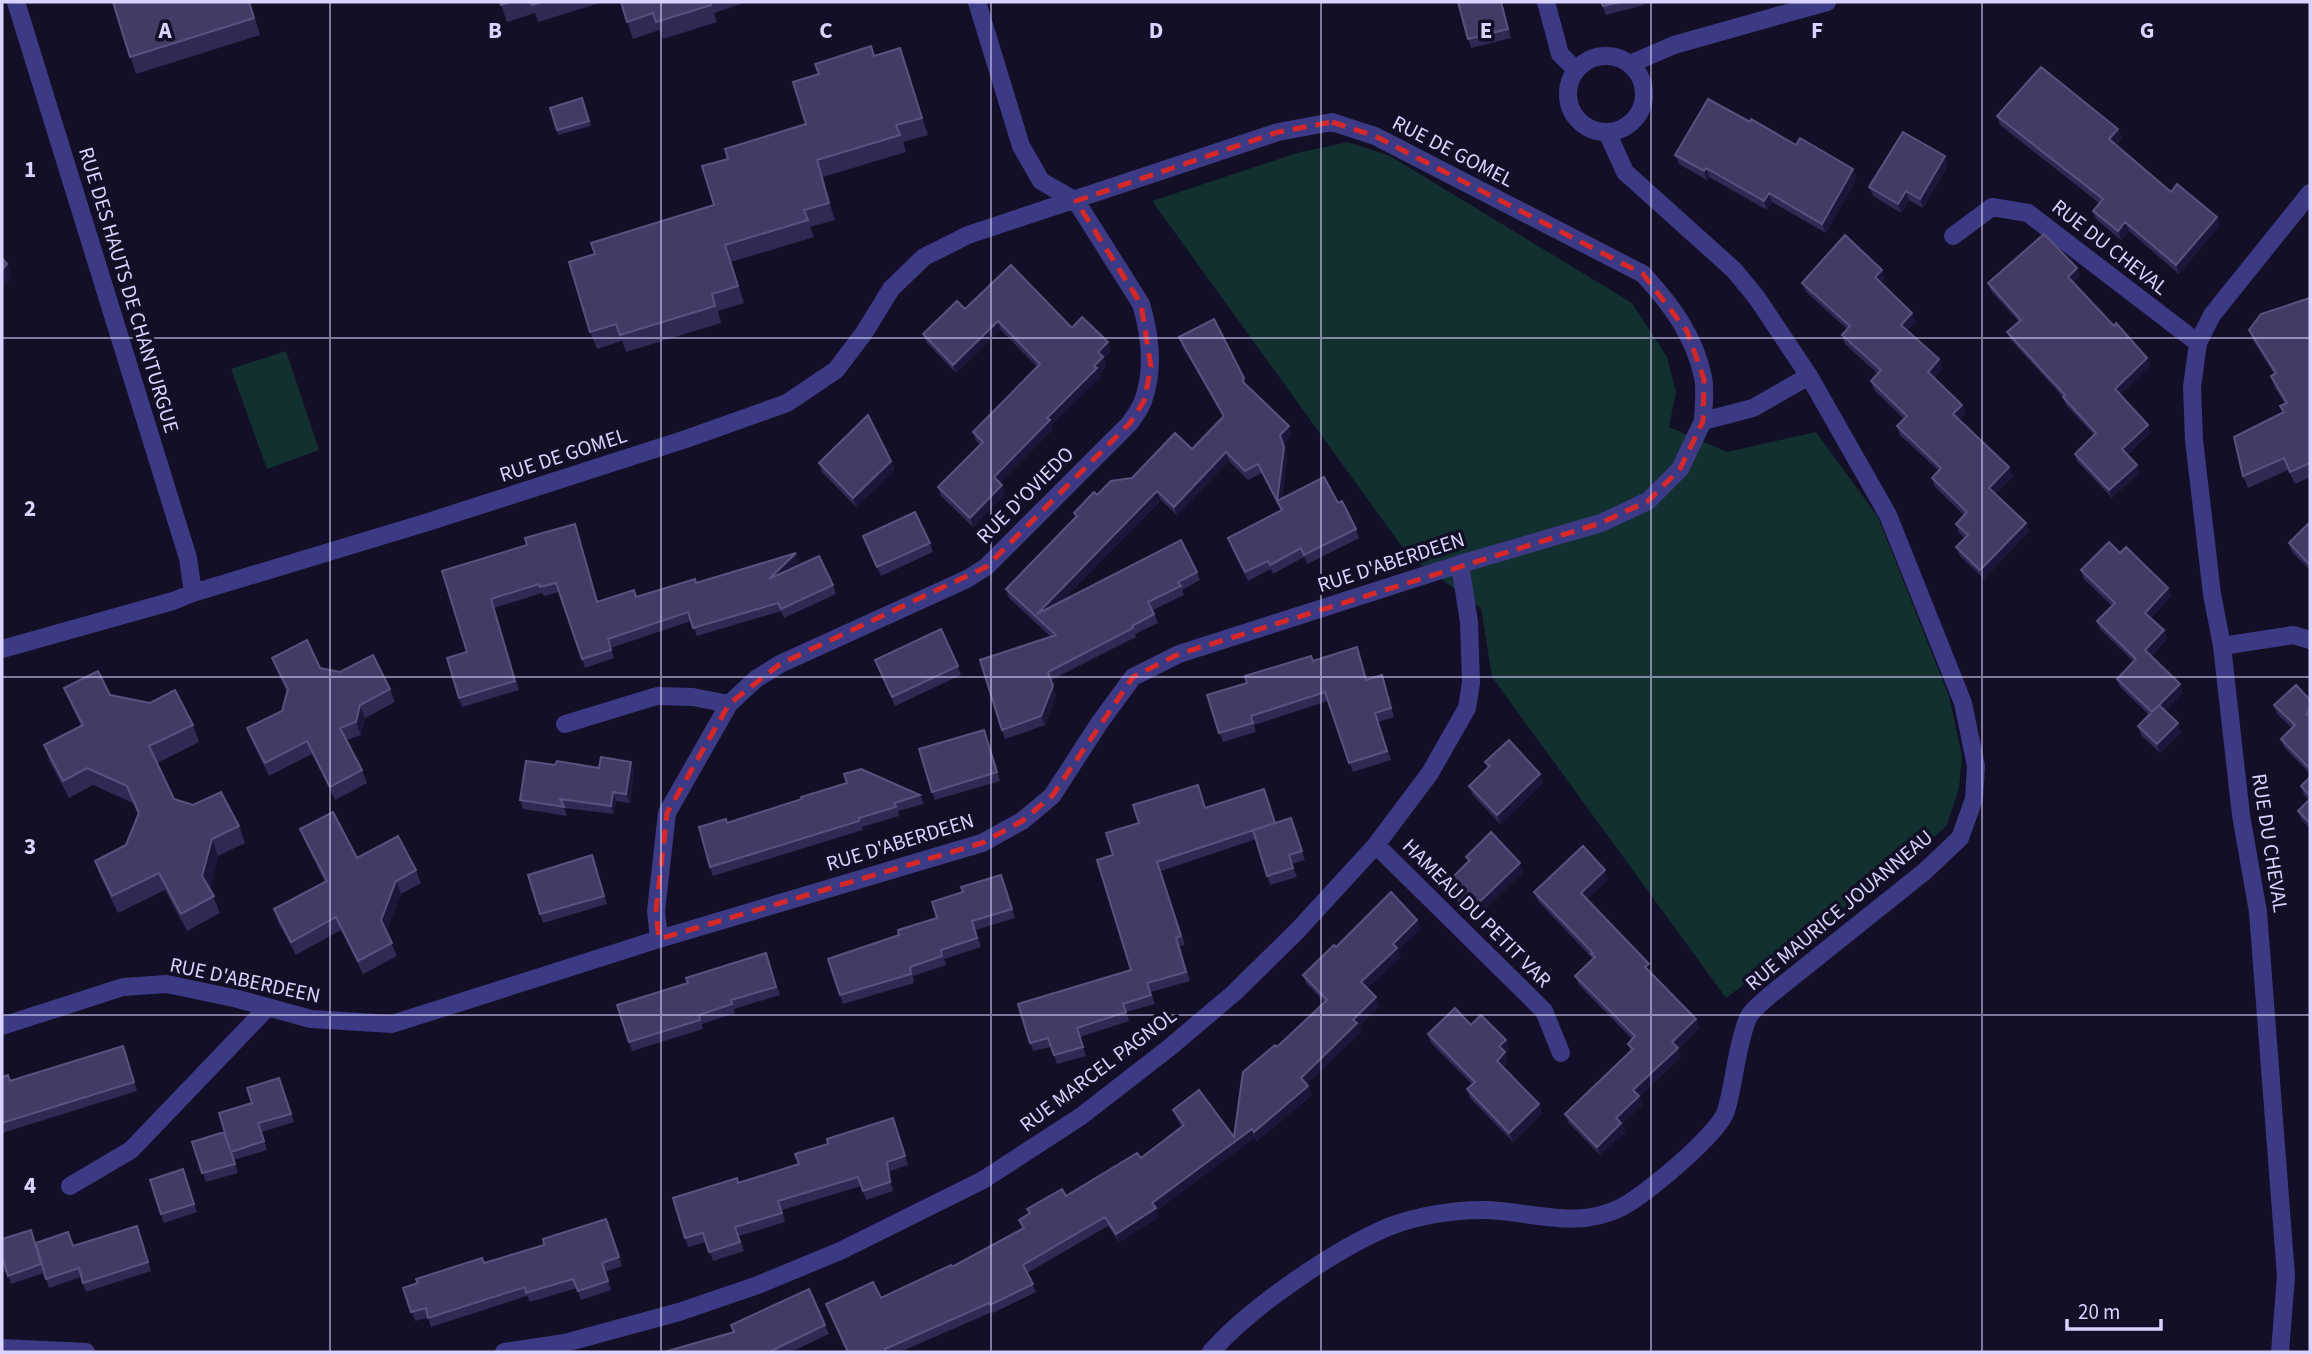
<svg xmlns="http://www.w3.org/2000/svg" width="2312" height="1354" font-family="'Source Sans 3',sans-serif">
	<rect width="100%" height="100%" fill="#130f26"/>
	<!-- green -->
	<path fill="#12302f" d="M1348 142 1390 156 1632 303 1667 357 1676 392 1669 427 1727 452 1816 432 1878 517 1949 696 1962 756 1959 788 1947 825 1912 857 1726 998 1492 677 1481 608 1408 555 1152 201 1297 153Z
		M286 351 319 450 267 469 231 369Z"/>
	<g fill="none" stroke-linecap="round" stroke-linejoin="round">
		<!-- street -->
		<path stroke="#3d3a85" stroke-width="18" d="M16 2 188 558 193 593
			M1546 2 1560 54 1576 70
			M1568 94a38 38 0 1 1 76 0a38 38 0 1 1-76 0Z
			M1630 64 1674 45 1827 2
			M1953 236 1992 207 2028 213 2198 343
			M2222 646 2293 635 2310 640
			M2 649 173 601 193 593 428 522 686 439 787 403 836 370 864 333 891 289 924 257 968 235 1278 132 1332 122 1375 136 1643 274C1672 306 1694 335 1703 377 1706 391 1703 408 1703 421
			M565 724 657 696 693 697 729 704
			M1376 845 1544 1011 1561 1053
			M659 939 656 911 667 813 729 704 756 679 780 664 967 579 986 567 1130 423C1135 415 1142 407 1144 398 1154 368 1150 334 1141 304L1076 201 1041 181 1021 146 977 2
			M2 1026 123 987 167 984 238 999 311 1019 392 1024 659 939 982 843 1022 821 1052 796 1100 722 1133 677 1179 654 1460 564 1601 523 1648 501 1680 469 1703 421 1753 408 1809 376
			M70 1186 131 1150 268 1007
			M2 1348 86 1352
			M504 1352 565 1343 679 1312 758 1285 840 1251 983 1180 1080 1117 1169 1048 1234 993 1298 930 1376 845 1430 773 1467 708 1471 683 1469 622 1460 564
			M1211 1352C1249 1308 1334 1250 1388 1227 1416 1216 1456 1209 1487 1210 1533 1212 1578 1230 1622 1207 1645 1195 1719 1134 1726 1111 1735 1081 1736 1047 1748 1018 1752 1009 1763 1002 1770 995L1924 872 1960 838 1974 799 1976 766 1963 703 1888 515 1809 376 1757 298 1734 270 1625 172 1607 132
			M2280 1352 2286 1276 2258 912 2241 815 2222 646 2212 594 2194 440 2192 387 2198 343 2212 315 2310 193"/>
	</g>
	<!-- wall -->
	<path fill="#312854" d="M113 2H250L260 35 136 74Z
		M500 2H603L538 22 535 13 507 22Z
		M621 2H740L741 4 714 13 717 22 663 39 659 30 633 39Z
		M1458 2H1502L1511 38 1471 48Z
		M1601 2H1643L1644 5 1606 15Z
		M875 56 906 65 928 135 903 142 906 152 823 177 835 220 810 227 814 237 731 262 744 303 718 311 721 323 626 352 622 341 597 349 590 332 595 254 714 205 728 159 806 124Z
		M582 98 591 126 558 135 550 108Z
		M1997 116 2118 129 2122 138 2115 145 2171 192 2220 225 2179 274 2129 231 2121 240 2096 219 2093 211 2099 203 2000 125Z
		M1750 122 1857 178 1826 233 1772 202 1767 210 1709 177 1707 180 1679 164 1675 155Z
		M1948 165 1923 208 1909 200 1901 213 1873 196 1869 187Z
		M2080 275 2073 283 2114 326 2147 358 2150 366 2120 395 2151 432 2127 455 2137 465 2139 473 2112 498 2077 461 2075 454 2094 435 2066 405 2063 397 2010 339 2007 332 2019 322 1991 291 1988 283Z
		M1885 278 1881 283 1916 322 1907 330 1939 359 1942 368 1934 378 1962 405 1965 414 1959 420 2009 467 2013 476 1995 494 2029 531 1984 579 1960 556 1956 547 1965 538 1959 533 1956 524 1964 515 1935 487 1932 478 1939 471 1900 435 1897 426 1904 419 1874 390 1871 381 1878 374 1845 344 1842 335 1847 329 1806 292 1802 283Z
		M2310 298V477L2295 484 2288 470 2248 488 2243 476 2283 413 2280 406 2285 404 2275 388 2271 376 2274 374 2254 342 2249 330Z
		M965 309 1072 328 1111 351 1104 359 1106 366 1099 374 1100 377 1051 425 1053 429 1000 483 1002 485 1005 494 973 527 941 496 938 487 980 445 976 441 973 432 1037 367 1001 330 956 373 927 343 923 334Z
		M1179 337 1248 387 1292 435 1284 444 1287 456 1282 499 1338 503 1356 529 1359 538 1307 564 1304 557 1273 574 1271 569 1248 581 1231 547 1228 538 1281 511 1262 473 1248 480 1229 461 1177 515 1161 500 1061 602 1197 572 1200 580 1182 590 1184 595 1153 610 1158 623 1135 634 1136 637 1051 680 1056 695 1045 725 1005 739 1002 730 1051 637 1009 598 1006 589 1076 517 1074 513 1097 495 1192 449 1223 417 1182 346Z
		M891 461 894 470 856 507 822 472 819 463Z
		M2310 522V570L2292 552 2289 543Z
		M578 533 598 602 636 597 696 583 799 562 793 568 833 585 836 594 784 618 781 611 697 636 691 621 611 648 614 658 585 668 559 592 544 596 542 593 494 608 519 690 462 707 459 698 467 652 442 571Z
		M863 536 930 543 933 552 881 576Z
		M2120 553 2168 588 2171 596 2151 618 2164 630 2167 639 2151 656 2183 693 2165 711 2178 723 2181 732 2160 753 2141 735 2138 726 2149 715 2120 687 2117 679 2134 662 2100 629 2097 621 2112 606 2084 579 2081 570Z
		M1360 656 1367 680 1385 684 1394 717 1378 722 1391 760 1353 772 1328 701 1254 725 1256 732 1223 742 1207 695 1313 661Z
		M272 658 320 668 390 689 395 702 365 718 361 735 347 740 362 770 367 783 335 800 312 754 269 776 252 741 247 728 282 711 287 692 277 671Z
		M875 660 958 666 961 675 895 706Z
		M64 688 110 695 193 725 199 742 157 763 174 799 239 826 245 843 218 856 210 889 220 913 187 931 165 890 118 913 101 878 95 861 126 845 138 815 133 803 93 785 69 798 50 762 44 745 81 726 71 705Z
		M2310 700V774L2284 747 2281 739 2292 728 2277 714 2274 705Z
		M984 730 1000 781 935 800 932 792Z
		M1485 762 1543 783 1500 824 1473 795 1469 786 1487 769Z
		M555 765 634 770 630 803 616 801 614 814 564 808 567 816 523 809 520 800Z
		M2310 777V829L2301 819 2298 811 2309 800 2304 795 2301 786Z
		M1198 785 1205 807 1275 823 1291 818 1305 860 1292 864 1297 877 1270 885 1256 839 1161 871 1185 945 1180 946 1190 981 1151 992 1155 1004 1126 1012 1129 1021 1080 1037 1086 1056 1057 1064 1051 1047 1033 1051 1030 1043 1131 970 1139 823Z
		M920 795 924 804 898 811 899 816 862 827 863 830 713 876 710 867 727 823Z
		M300 829 357 858 416 870 421 883 401 894 386 931 397 956 363 974 341 930 296 955 278 922 274 909 325 882 305 842Z
		M1466 857 1523 872 1474 920 1449 894 1445 885 1468 862Z
		M595 864 607 904 543 923 540 914Z
		M1001 875 1015 918 976 930 981 947 944 959 946 965 913 976 914 983 843 1004 828 959 899 935 937 918 963 892Z
		M1608 879 1587 899 1652 973 1696 1019 1699 1028 1678 1049 1681 1057 1639 1097 1642 1105 1622 1124 1625 1132 1600 1155 1569 1123 1565 1114 1631 1052 1628 1044 1632 1039 1579 985 1575 976 1593 959 1538 901 1534 892Z
		M1417 920 1420 929 1398 950 1401 956 1367 988 1380 1006 1359 1026 1361 1032 1307 1084 1312 1095 1257 1141 1255 1137 1156 1211 1159 1217 1119 1242 1108 1226 1027 1273 1036 1292 993 1313 992 1312 900 1352H847L826 1304 881 1298 952 1267 1022 1229 1019 1220 1029 1214 1027 1209 1066 1196 1141 1158 1182 1127 1177 1119 1173 1110 1234 1137 1277 1047 1324 1002 1306 983 1303 975 1336 947Z
		M766 953 780 995 734 1009 735 1013 702 1024 703 1029 632 1051 617 1005 688 983Z
		M1471 1025 1509 1049 1505 1052 1508 1061 1503 1067 1542 1113 1513 1142 1470 1098 1467 1089 1472 1084 1431 1043 1428 1034Z
		M126 1055 137 1091 2 1133V1077L10 1081Z
		M279 1078 294 1122 262 1132 267 1150 234 1160 238 1173 206 1182 192 1142 224 1132 252 1103Z
		M896 1127 908 1165 890 1171 893 1191 866 1200 861 1186 782 1210 785 1222 739 1236 744 1251 713 1261 706 1242 688 1247 685 1238 738 1183 799 1164Z
		M183 1169 197 1212 164 1223 161 1214Z
		M606 1219 622 1266 605 1272 611 1290 581 1300 577 1288 530 1302 527 1296 431 1327 428 1318 415 1321 403 1288 544 1245Z
		M31 1230 44 1273 11 1284 7 1271 2 1273V1239Z
		M140 1235 151 1271 86 1292 81 1277 49 1288 46 1279 73 1246Z
		M731 1325H825L829 1334 791 1352H664L734 1332Z"/>
	<!-- shaded-wall -->
	<path fill="#1d163a" d="M900 48 906 65 928 135 922 118Z
		M2118 129 2122 138 2112 148 2109 139Z
		M1945 156 1948 165 1923 208 1920 199Z
		M817 160 823 177 835 220 829 203Z
		M1706 168 1709 177 1707 180 1704 171Z
		M1853 169 1857 178 1826 233 1822 224Z
		M1906 191 1909 200 1901 213 1898 204Z
		M1769 193 1772 202 1767 210 1764 201Z
		M2217 217 2220 225 2179 274 2176 265Z
		M2125 222 2129 231 2121 240 2118 231Z
		M7 264 12 277 2 286V270Z
		M2077 268 2080 275 2070 285 2068 277Z
		M1882 270 1885 278 1878 286 1875 277Z
		M1912 313 1916 322 1904 333 1901 325Z
		M998 321 1001 330 956 373 953 365Z
		M1108 342 1111 351 1104 359 1106 366 1099 374 1100 377 1051 425 1053 429 997 486 994 477 1094 366 1098 352Z
		M2147 358 2150 366 2118 397 2115 389Z
		M1939 359 1942 368 1931 381 1928 372Z
		M1962 405 1965 414 1956 423 1953 414Z
		M2148 425 2151 432 2124 457 2122 449Z
		M1289 426 1292 435 1284 444 1287 456 1281 508 1277 501 1280 435Z
		M1226 452 1229 461 1177 515 1174 507Z
		M891 461 894 470 856 507 853 498Z
		M2137 465 2139 473 2112 498 2109 490Z
		M2009 467 2013 476 1992 497 1989 488Z
		M1002 485 1005 494 973 527 970 518Z
		M1157 491 1161 500 1042 622 1037 614Z
		M2026 523 2029 531 1984 579 1980 570Z
		M796 553 799 562 773 588 769 579Z
		M2168 588 2171 596 2148 621 2145 613Z
		M2164 630 2167 639 2148 658 2145 650Z
		M1048 672 1056 695 1045 725 1041 716Z
		M2180 684 2183 693 2155 721 2152 712Z
		M360 705 365 718 361 735 356 722Z
		M2178 723 2181 732 2160 753 2157 744Z
		M631 762 634 770 630 803 626 794Z
		M1540 774 1543 783 1500 824 1497 815Z
		M613 792 616 801 614 814 611 806Z
		M212 839 218 856 209 893 202 876Z
		M1520 863 1523 872 1474 920 1470 911Z
		M1605 870 1608 879 1585 902 1581 893Z
		M396 881 401 894 386 933 381 920Z
		M1417 920 1420 929 1398 950 1401 956 1365 990 1361 982 1393 944Z
		M1376 997 1380 1006 1359 1026 1361 1032 1305 1086 1301 1078 1353 1020Z
		M1696 1019 1699 1028 1678 1049 1681 1057 1639 1097 1642 1105 1622 1124 1625 1132 1600 1155 1597 1147 1633 1090 1672 1042Z
		M1506 1040 1509 1049 1502 1055 1499 1046Z
		M1505 1052 1508 1061 1500 1070 1497 1061Z
		M1308 1086 1312 1095 1257 1141 1254 1132Z
		M1539 1104 1542 1113 1513 1142 1509 1133Z
		M1252 1129 1255 1137 1156 1211 1159 1217 1119 1242 1116 1234 1152 1203Z
		M887 1162 890 1171 893 1191 890 1182Z"/>
	<!-- building -->
	<path fill="#433a66" stroke="#5a527e" stroke-width="2" d="M113 2H249L254 18 130 57Z
		M500 2H511L501 5Z
		M531 2H542L532 5Z
		M621 2H710L711 5 656 22 653 13 627 22Z
		M1458 2H1501L1508 29 1468 39Z
		M1601 2H1620L1603 6Z
		M871 46 874 56 900 48 922 118 896 125 900 135 817 160 829 203 804 210 808 220 725 245 738 286 712 294 715 306 620 335 616 324 590 332 569 262 595 254 591 243 714 205 702 166 728 159 725 149 806 124 793 82 819 74 815 64Z
		M2041 67 2118 129 2109 139 2171 192 2177 184 2217 217 2176 265 2125 222 2118 231 2093 211 2103 199 1997 116Z
		M582 98 589 121 557 130 550 108Z
		M1708 99 1750 122 1751 119 1796 145 1800 138 1853 169 1822 224 1769 193 1764 201 1706 168 1704 171 1675 155Z
		M1903 132 1945 156 1920 199 1906 191 1898 204 1869 187Z
		M2044 234 2077 268 2068 277 2114 326 2116 323 2147 358 2115 389 2148 425 2122 449 2137 465 2109 490 2075 454 2096 433 2063 397 2065 395 2007 332 2021 320 1988 283Z
		M1845 235 1882 270 1875 277 1912 313 1901 325 1939 359 1928 372 1962 405 1953 414 2009 467 1989 488 2026 523 1980 570 1956 547 1968 535 1956 524 1967 512 1932 478 1941 468 1897 426 1907 416 1871 381 1881 370 1842 335 1850 326 1802 283Z
		M2 258 7 264 2 270Z
		M1011 265 1072 328 1082 317 1108 342 1098 352 1103 357 1094 366 1097 368 1047 418 1050 420 994 477 1002 485 970 518 938 487 983 442 973 432 1040 364 998 321 953 365 923 334 957 301 965 309Z
		M2310 298V463L2290 472 2284 458 2243 476 2234 437 2284 412 2280 406 2287 403 2271 376 2276 373 2249 330 2261 314Z
		M1214 319 1244 378 1243 382 1289 426 1280 435 1284 447 1277 501 1258 464 1245 471 1226 452 1174 507 1157 491 1037 614 1181 540 1197 572 1178 582 1181 586 1148 602 1154 614 1132 626 1133 628 1048 672 1053 686 1041 716 1002 730 980 660 1056 635 1006 589 1077 516 1074 513 1094 492 1097 495 1111 481 1132 478 1175 433 1192 449 1224 416 1179 337Z
		M868 415 891 461 853 498 819 463Z
		M1324 477 1338 503 1342 501 1356 529 1304 555 1301 548 1270 565 1268 561 1245 572 1228 538 1282 510 1277 501Z
		M915 512 930 543 877 567 863 536Z
		M2310 522V565L2289 543Z
		M575 524 597 602 634 590 636 597 695 579 696 583 796 553 769 579 819 556 833 585 781 609 778 603 693 628 688 612 608 639 611 650 582 659 556 583 540 587 539 584 491 599 515 681 459 698 447 658 467 652 442 571 527 545 525 538Z
		M2109 542 2120 553 2126 547 2168 588 2145 613 2164 630 2145 650 2180 684 2152 712 2117 679 2136 659 2097 621 2115 603 2081 570Z
		M941 629 958 666 892 697 875 660Z
		M307 640 320 668 340 672 373 655 390 689 360 705 356 722 340 728 362 770 330 787 307 741 265 763 247 728 282 711 288 689 272 658Z
		M1357 647 1366 680 1382 675 1391 708 1375 713 1387 751 1349 763 1325 692 1251 716 1253 723 1219 733 1207 695 1247 683 1245 676 1311 656 1313 661Z
		M98 671 110 695 150 703 175 690 193 725 149 746 174 799 193 805 221 792 239 826 212 839 202 876 214 896 181 914 159 873 112 896 95 861 126 845 139 813 127 786 87 768 63 781 44 745 83 725 64 688Z
		M2296 685 2310 700V710L2305 715 2307 713 2310 717V769L2281 739 2295 725 2274 705Z
		M2159 705 2178 723 2157 744 2138 726Z
		M984 730 997 772 932 792 919 749Z
		M1509 740 1540 774 1497 815 1469 786 1490 766 1485 762Z
		M601 757 631 762 626 794 613 792 611 806 560 799 564 807 520 800 526 761 555 765 557 761 599 768Z
		M861 769 920 795 894 803 896 807 859 818V821L710 867 699 827 726 819 727 823 802 799 801 797 847 783 844 774Z
		M2310 777V796L2301 786Z
		M1198 785 1205 808 1264 789 1275 823 1157 862 1181 936 1176 938 1186 972 1147 983 1151 995 1123 1004 1126 1012 1077 1028 1083 1047 1054 1055 1048 1038 1030 1043 1018 1004 1131 970 1097 860 1113 855 1106 833 1139 823 1133 805Z
		M2310 799V823L2298 811Z
		M333 812 357 858 398 836 416 870 396 881 381 920 392 943 358 961 336 917 291 942 274 909 327 881 300 829Z
		M1291 818 1302 851 1289 855 1293 868 1267 876 1253 830Z
		M1491 832 1520 863 1470 911 1445 885 1470 860 1466 857Z
		M1583 846 1605 870 1581 893 1649 964 1645 967 1696 1019 1672 1042 1678 1048 1633 1090 1639 1096 1616 1118 1621 1123 1597 1147 1565 1114 1633 1049 1628 1044 1635 1036 1575 976 1595 957 1591 954 1593 953 1534 892Z
		M592 855 604 896 540 914 528 875Z
		M1001 875 1012 909 972 921 977 938 941 950 942 956 910 967 911 974 840 995 828 959 899 935 898 930 937 918 932 902 963 892 961 887Z
		M1391 892 1417 920 1393 944 1397 948 1361 982 1376 997 1353 1020 1357 1023 1301 1078 1308 1086 1254 1132 1252 1129 1152 1203 1156 1208 1116 1234 1105 1217 1023 1265 1033 1284 990 1305 989 1303 885 1349 887 1352H848L826 1304 873 1282 881 1298 951 1265 952 1267 1024 1228 1019 1220 1030 1213 1027 1209 1062 1189 1066 1196 1137 1153 1141 1158 1184 1125 1173 1110 1199 1090 1234 1137 1243 1072 1275 1045 1277 1047 1327 1000 1303 975 1334 945 1336 947Z
		M766 953 776 987 731 1000 732 1004 699 1015 700 1020 629 1042 617 1005 688 983 686 978Z
		M1455 1008 1471 1025 1481 1015 1506 1040 1499 1046 1505 1052 1497 1061 1539 1104 1509 1133 1467 1089 1475 1082 1428 1034Z
		M123 1046 134 1082 2 1123V1077L8 1075 10 1081Z
		M279 1078 291 1114 258 1123 264 1141 231 1152 235 1164 202 1173 192 1142 224 1132 230 1150 219 1113 252 1103 247 1088Z
		M893 1118 905 1156 887 1162 890 1182 863 1191 858 1177 778 1201 782 1213 735 1227 740 1242 709 1252 703 1233 685 1238 673 1198 737 1178 738 1183 799 1164 795 1154 828 1144 827 1139Z
		M183 1169 194 1204 161 1214 150 1180Z
		M606 1219 619 1257 602 1263 608 1281 578 1291 573 1279 526 1293 525 1287 428 1318 426 1308 411 1312 403 1288 418 1283 416 1279 482 1258 484 1263 544 1245 543 1239Z
		M137 1226 148 1262 83 1283 79 1268 46 1279 36 1243 68 1232 73 1246Z
		M31 1230 41 1264 8 1276 4 1262 2 1263V1239Z
		M809 1289 825 1325 769 1352H664L734 1332 731 1325Z"/>
	<!-- marked area -->
	<path fill="none" stroke="#d62828" stroke-width="5" stroke-dasharray="14 9" stroke-linejoin="round" d="M1332 122 1375 136 1643 274 1687 331 1704 379 1703 421 1680 469 1648 501 1601 523 1179 654 1133 677 1052 796 1022 821 982 843 659 939 656 911 667 813 729 704 780 664 986 567 1130 423 1144 401 1151 367 1141 304 1076 201 1278 132Z"/>
	<!-- grid -->
	<path fill="none" stroke="#d9d4ff" stroke-width="2" stroke-opacity="0.55" d="M330 2V1352M661 2V1352M991 2V1352M1321 2V1352M1651 2V1352M1982 2V1352M2 338H2310M2 677H2310M2 1015H2310"/>
	<g text-anchor="middle" dominant-baseline="central" stroke-width="7" stroke-linejoin="round" paint-order="stroke">
		<!-- street labels -->
		<g font-size="21" fill="#d9d4ff" stroke="#130f26">
			<text transform="translate(1453 151) rotate(27)">RUE DE GOMEL</text>
			<text transform="translate(2110 247) rotate(38)">RUE DU CHEVAL</text>
			<text transform="translate(129 290) rotate(73)">RUE DES HAUTS DE CHANTURGUE</text>
			<text transform="translate(563 455) rotate(-18)">RUE DE GOMEL</text>
			<text transform="translate(1025 495) rotate(-45)">RUE D'OVIEDO</text>
			<text transform="translate(1391 562) rotate(-18)">RUE D'ABERDEEN</text>
			<text transform="translate(900 842) rotate(-17)">RUE D'ABERDEEN</text>
			<text transform="translate(2270 843) rotate(81)">RUE DU CHEVAL</text>
			<text transform="translate(1839 910) rotate(-40)">RUE MAURICE JOUANNEAU</text>
			<text transform="translate(1477 913) rotate(45)">HAMEAU DU PETIT VAR</text>
			<text transform="translate(245 980) rotate(12)">RUE D'ABERDEEN</text>
			<text transform="translate(1098 1070) rotate(-37)">RUE MARCEL PAGNOL</text>
		</g>
	</g>
	<g font-size="23" text-anchor="middle" font-weight="bold" fill="#d9d4ff" stroke="#130f26" stroke-width="7" stroke-linejoin="round" paint-order="stroke">
		<text x="165" y="38">A</text>
		<text x="495" y="38">B</text>
		<text x="826" y="38">C</text>
		<text x="1156" y="38">D</text>
		<text x="1486" y="38">E</text>
		<text x="1817" y="38">F</text>
		<text x="2147" y="38">G</text>
		<text x="30" y="177">1</text>
		<text x="30" y="516">2</text>
		<text x="30" y="854">3</text>
		<text x="30" y="1193">4</text>
	</g>
	<!-- border -->
	<rect width="2312" height="1354" fill="none" stroke="#d9d4ff" stroke-width="7"/>
	<!-- scale -->
	<path d="M2067 1319v10h94v-10" fill="none" stroke="#d9d4ff" stroke-width="3.5"/>
	<text x="2078" y="1319" font-size="21" fill="#d9d4ff" stroke="#130f26" stroke-width="5" paint-order="stroke">20 m</text>
</svg>
